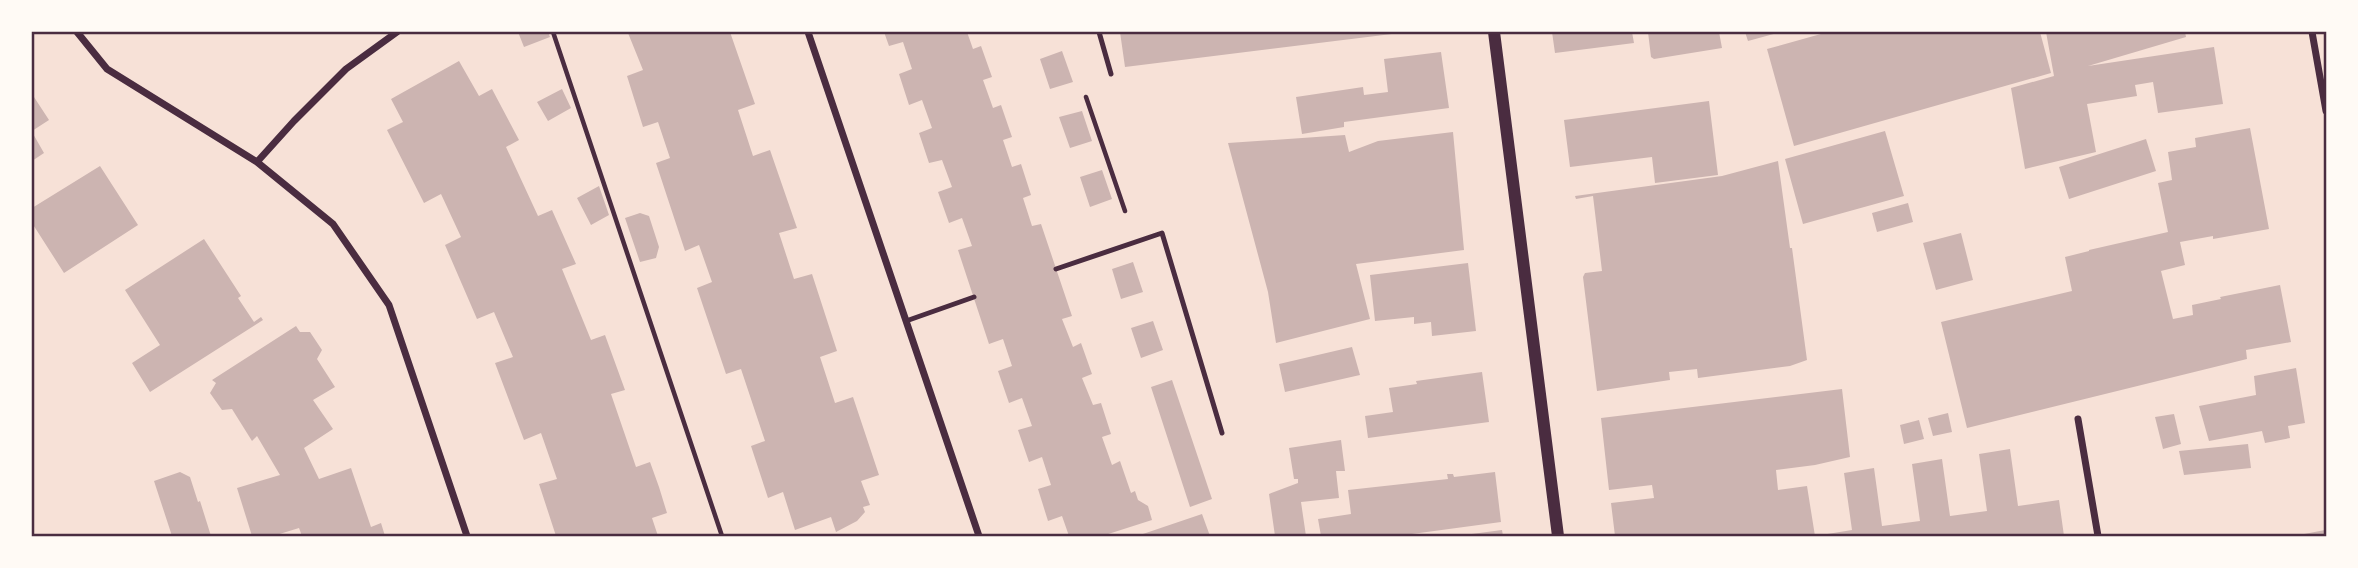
<svg xmlns="http://www.w3.org/2000/svg" width="2358" height="568" font-family="'Nunito Sans',sans-serif">
	<rect width="100%" height="100%" fill="#f7e1d7"/>
	<!-- building -->
	<path fill="#ccb4b1" d="M518 32H548L550 37 524 47Z
		M633 32H730L755 104 738 110 753 156 770 150 797 228 779 233 794 279 812 274 837 351 820 357 835 403 853 397 879 475 861 481 870 505 863 507 865 512 857 521 836 532 831 517 795 530 783 492 768 498 751 446 765 441 741 369 726 374 697 288 712 282 699 245 685 251 656 163 670 158 658 122 643 127 627 76 643 70 628 33Z
		M884 32H967L973 49 981 46 992 77 983 80 993 108 1001 105 1012 137 1003 140 1012 167 1021 164 1031 195 1023 198 1032 226 1041 224 1072 316 1062 319 1073 347 1081 343 1092 374 1082 378 1093 405 1101 403 1111 434 1102 437 1112 465 1120 461 1131 493 1135 491 1138 500 1148 506 1152 520 1102 536H1069L1062 516 1048 521 1038 489 1051 485 1042 457 1029 462 1018 430 1032 426 1022 398 1009 403 998 371 1012 366 1003 339 989 344 958 250 972 246 962 218 949 223 938 192 952 187 942 160 929 163 919 133 932 128 922 100 909 105 899 74 912 69 903 42 889 46Z
		M1120 32H1400V33L1125 67Z
		M1552 32H1632L1634 43 1555 53Z
		M1648 32H1719L1722 48 1654 59 1651 57Z
		M1745 32H1781L1748 41Z
		M1828 32H2040L2051 73 1794 146 1767 49Z
		M2046 32H2185L2186 37 2088 66 2214 47 2223 104 2158 113 2153 82 2135 85 2137 96 2087 104 2096 152 2025 169 2011 88 2054 76Z
		M1062 51 1073 82 1050 89 1040 59Z
		M1441 52 1449 108 1344 122V127L1302 134 1296 97 1363 87 1364 95 1388 92 1384 59Z
		M459 61 479 96 492 89 519 140 506 147 538 216 552 210 576 264 562 269 591 340 605 335 625 390 611 394 636 467 650 462 659 487 667 513 652 518 658 536H556L539 484 557 479 541 433 524 440 495 363 513 357 494 312 477 319 445 245 461 237 441 194 424 203 387 130 403 122 391 99Z
		M562 89 571 108 548 121 537 102Z
		M34 97 49 120 32 131V98Z
		M1709 101 1718 175 1655 183 1652 157 1570 167 1564 120Z
		M1082 111 1092 141 1070 148 1059 117Z
		M2250 128 2269 229 2213 239V236L2180 242 2185 265 2161 271 2173 319 2193 315 2192 305 2221 299 2220 297 2280 285 2291 342 2246 350 2247 359 1967 428 1941 322 2072 291 2065 257 2089 251V250L2168 232 2158 183 2172 180 2168 152 2196 147 2195 138Z
		M1885 131 1904 196 1803 224 1785 159Z
		M32 132 44 153 32 161Z
		M1453 132 1464 250 1356 264 1370 319 1276 343 1268 292 1228 143 1345 135 1349 152 1378 141Z
		M2146 139 2156 171 2069 199 2059 167Z
		M1778 161 1790 248H1792L1807 360 1790 366 1698 378 1697 369 1669 372 1670 380 1597 391 1583 277 1585 273 1602 271 1593 196 1576 199 1575 196 1722 176Z
		M100 166 138 225 64 273 32 223V208Z
		M1102 170 1112 199 1090 207 1080 177Z
		M599 186 609 215 591 225 577 198Z
		M1908 203 1913 222 1877 232 1872 213Z
		M640 213 649 216 659 247 656 258 640 262 625 218Z
		M1961 233 1973 280 1936 290 1923 243Z
		M204 239 241 296 238 298 254 322 261 317 263 320 150 392 132 363 160 345 125 290Z
		M1133 262 1143 292 1121 299 1112 269Z
		M1468 263 1476 331 1432 336 1431 322 1414 324V317L1375 321 1370 275Z
		M1153 321 1163 350 1141 358 1131 328Z
		M296 326 300 332H310L322 350 317 359 335 387 313 400 333 429 304 448 319 479 351 468 371 527 381 523 385 536H302L299 528 273 536H252L237 488 280 475 257 436 252 441 232 409 222 410 210 393 216 383 212 380Z
		M1352 347 1360 375 1285 392 1279 364Z
		M2296 368 2305 423 2288 426 2290 438 2265 443 2262 431 2209 441 2199 406 2256 395 2254 376Z
		M1482 372 1489 422 1368 438 1365 416 1393 412 1389 388 1417 384 1416 381Z
		M1172 380 1212 499 1190 507 1151 387Z
		M1842 389 1850 457 1815 465 1776 470 1778 490 1807 486 1815 536 1852 530 1844 473 1874 468 1882 526 1920 521 1912 464 1942 459 1950 516 1987 511 1979 454 2010 449 2018 506 2059 500 2064 536H1615L1611 503 1654 498 1652 485 1609 490 1601 418Z
		M1948 413 1952 432 1933 436 1928 418Z
		M2174 414 2181 444 2163 449 2155 417Z
		M1919 420 1924 439 1904 444 1900 425Z
		M1341 440 1345 471H1336L1339 498 1301 502 1306 536H1275L1269 494 1298 483V479H1294L1289 448Z
		M2248 444 2251 468 2184 475 2179 451Z
		M180 472 190 477 198 502 200 501 211 536H172L154 481Z
		M1495 472 1501 522 1397 536H1321L1318 519 1351 514 1348 490 1448 479 1447 474H1453L1454 477Z
		M1202 514 1210 536H1137Z
		M1502 530 1503 536H1464V535Z
		M2325 530 2326 536H2299V535Z"/>
	<g fill="none" stroke-linecap="round" stroke-linejoin="round">
		<!-- path -->
		<path stroke="#4a2c40" stroke-width="4.5" d="M553 32 722 536
			M1086 97 1125 211"/>
		<!-- service -->
		<path stroke="#4a2c40" stroke-width="5" d="M1099 32 1111 74
			M1056 269 1162 233 1222 433
			M906 321 974 297"/>
		<!-- minor -->
		<path stroke="#4a2c40" stroke-width="7" d="M77 32 107 69 257 162 333 224 389 305 467 536
			M808 32 979 536
			M2312 32 2326 111
			M257 162 294 121 346 69 397 32
			M2078 419 2098 536"/>
		<!-- tertiary -->
		<path stroke="#4a2c40" stroke-width="12" d="M1494 32 1558 536"/>
	</g>
	<!-- border -->
	<rect width="2358" height="568" fill="none" stroke="#fffaf5" stroke-width="66"/>
	<rect x="33" y="33" width="2292" height="502" fill="none" stroke="#4a2c40" stroke-width="2.5"/>
</svg>
